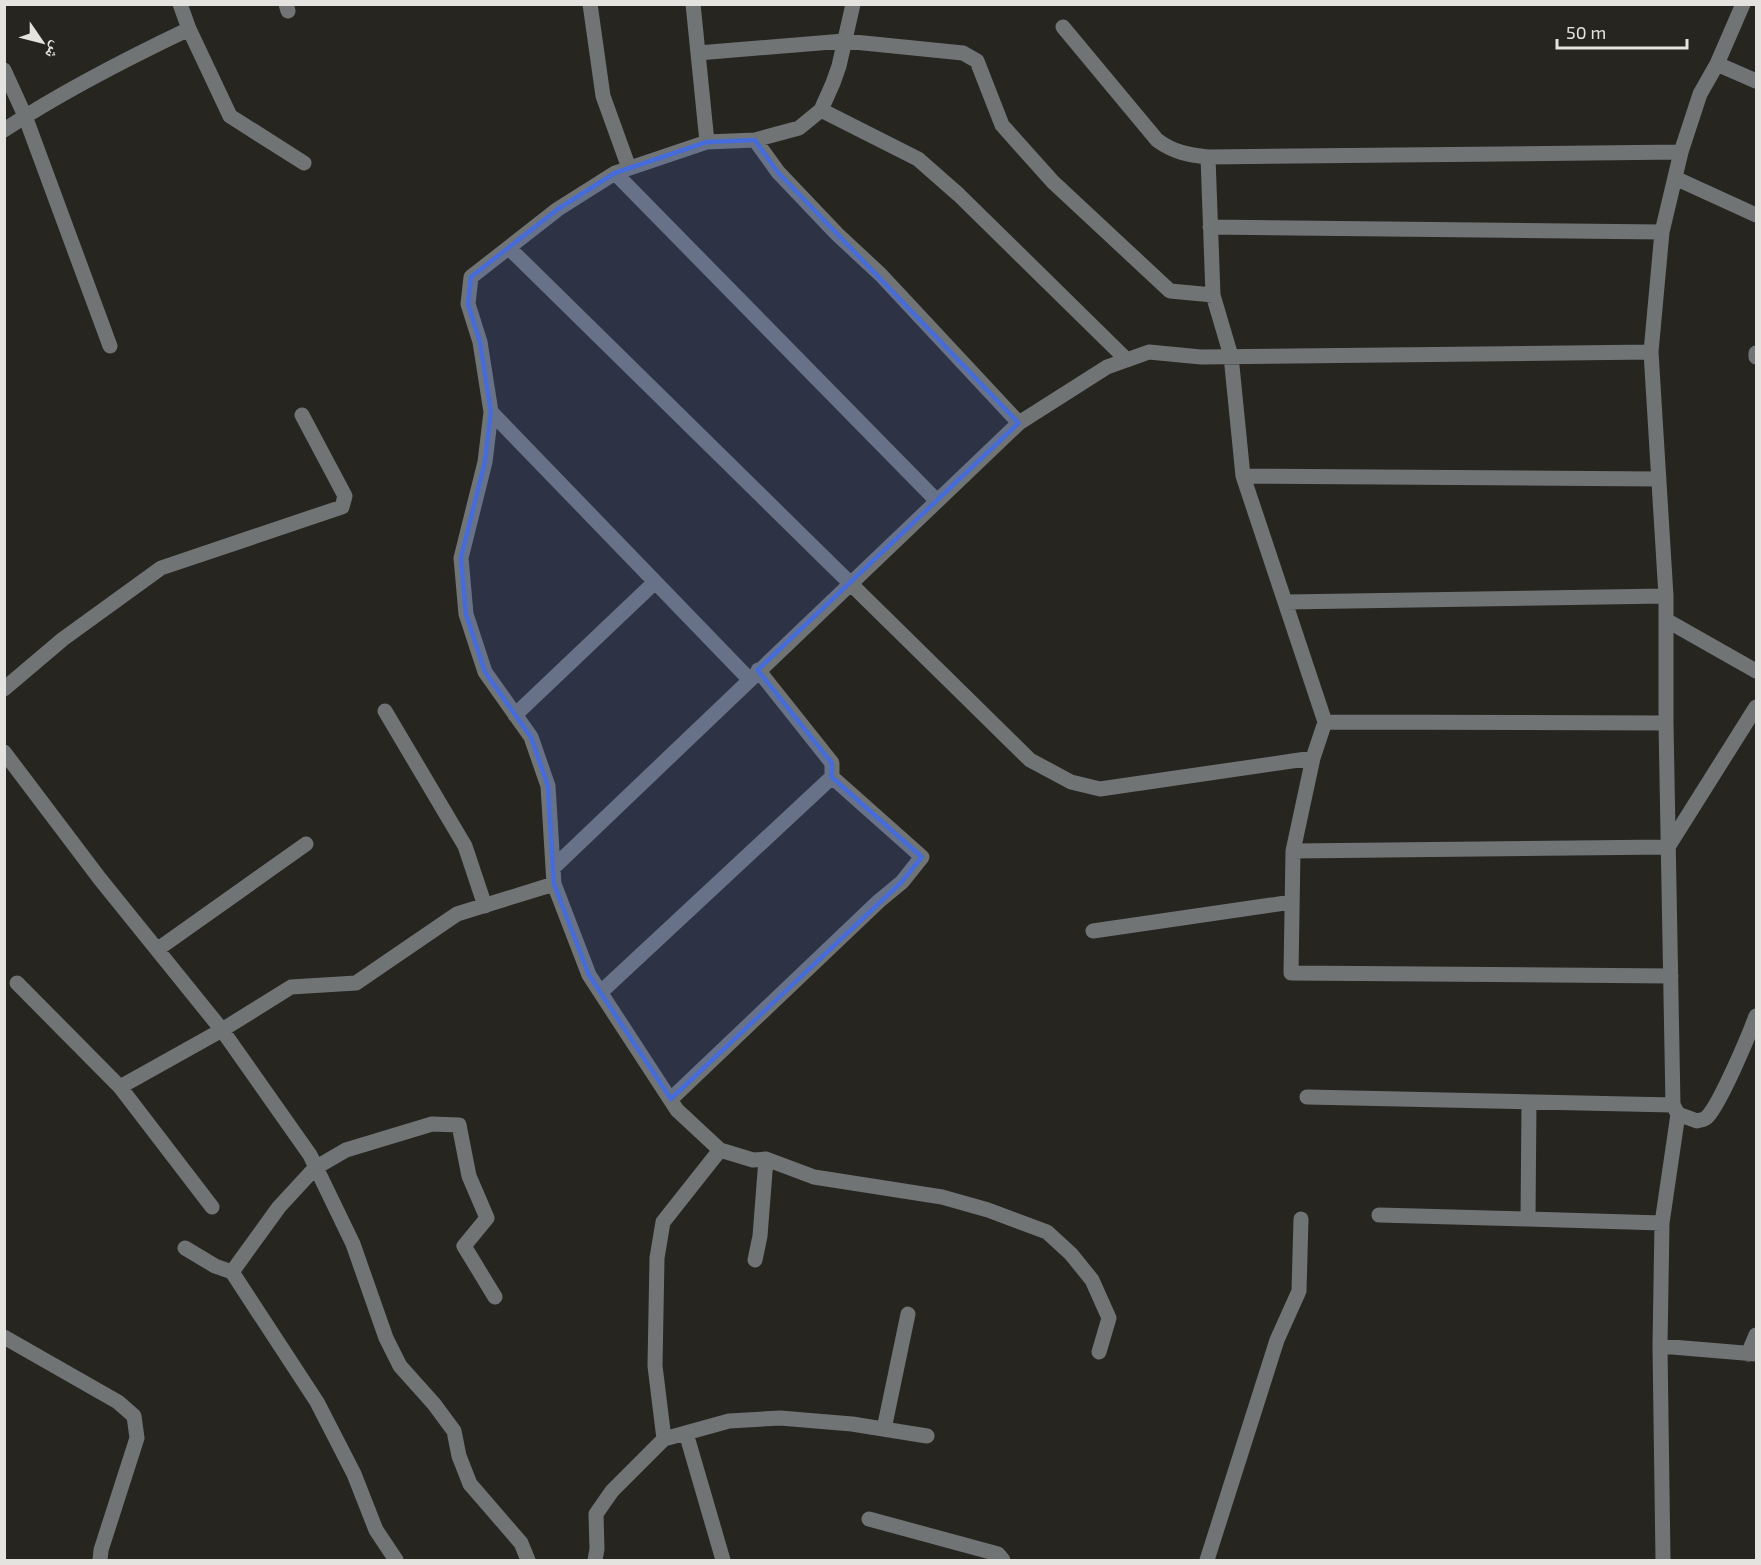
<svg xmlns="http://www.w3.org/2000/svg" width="1761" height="1565" font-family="'Exo 2','Noto Naskh Arabic',sans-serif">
	<rect width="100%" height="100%" fill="#272520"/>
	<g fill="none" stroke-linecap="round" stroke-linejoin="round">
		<!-- minor -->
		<path stroke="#707475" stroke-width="15" d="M180 4 189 29 230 116 304 163
			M286 4 288 11
			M590 4 603 96 629 168
			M693 4 707 142
			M1743 4 1717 64 1700 94 1681 152 1662 232 1651 352 1666 596V723L1673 1105 1678 1114 1697 1121C1700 1120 1704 1120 1706 1118 1719 1107 1749 1035 1756 1016
			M1063 27 1157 140C1173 152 1188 155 1208 157L1681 152
			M698 53 844 41 963 53 977 61 1002 125 1053 182 1170 291 1213 295
			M1717 64 1756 81
			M4 70 25 116 110 346
			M821 110 918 159 959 195 1127 360
			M4 130C63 91 126 59 189 29
			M755 140 778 172 837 234 881 275 1019 423
			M1208 157 1213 295 1231 356 1243 476 1325 722 1313 758 1293 851 1291 973 1671 976
			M615 173 937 501
			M1675 178 1756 215
			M1210 227 1662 232
			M509 248 1030 760 1071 782 1100 789 1313 758
			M1756 353V357
			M491 412 749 679
			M1243 476 1659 479
			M1286 602 1666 596
			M1666 620 1756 671
			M4 689 63 639 161 568 342 507 345 496 302 415
			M385 711 465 846 485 906
			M515 715 655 582
			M1325 722 1666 723
			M4 752 100 879 222 1030 310 1155 353 1244 386 1338 400 1366 434 1404 454 1431 459 1456 470 1484 521 1543 528 1560
			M1293 851 1668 847 1756 707
			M553 868 1019 423 1107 367 1149 352 1201 357 1651 352
			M1093 931 1292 902
			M158 949 306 844
			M17 983 120 1087 212 1207
			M601 992 832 777V763L758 670
			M120 1087 222 1030 291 987 356 983 457 914 554 884
			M1307 1097 1673 1105
			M671 1099 879 901 902 882 922 857 832 777
			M1529 1102 1528 1219 1662 1223
			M720 1150 677 1110 589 975 554 884 548 786 531 737 485 672 466 614 461 558 485 462 491 412 480 342 468 304 471 277 558 209 615 173 707 142 755 140 799 128 821 110 833 83 839 66 853 4
			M1379 1215 1528 1219
			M185 1248 215 1266 232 1272 317 1402 354 1474 376 1530 396 1560
			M755 1260 760 1236 766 1159
			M232 1272 279 1207 315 1168 346 1150 432 1124 459 1125 469 1176 487 1218 464 1246 495 1297
			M4 1337 118 1402 134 1416 137 1438 101 1550 100 1560
			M1660 1346 1756 1354
			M1748 1354 1756 1335
			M884 1429 908 1314
			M686 1433 723 1560
			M664 1439 655 1366 657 1258 663 1222 720 1150 753 1160 766 1159 814 1177 942 1197 988 1210 1047 1232 1071 1254 1092 1280 1109 1318 1099 1352
			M869 1519 998 1554 1003 1560
			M595 1560 597 1549 596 1514 612 1491 664 1439 729 1421 780 1418 852 1424 927 1436
			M1207 1560 1277 1340 1299 1291 1301 1219
			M1663 1560 1660 1346 1662 1223 1678 1114"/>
	</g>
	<!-- marked area -->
	<path fill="#456cda" fill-opacity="0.2" stroke="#456cda" stroke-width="4.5" stroke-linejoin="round" d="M755 140 778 172 1019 423 758 670 832 763V777L922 857 902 882 671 1099 589 975 554 884 548 786 531 737 485 672 466 614 461 558 485 462 491 412 480 342 468 304 471 277 558 209 615 173 707 142Z"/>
	<!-- border -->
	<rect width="1761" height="1565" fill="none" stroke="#e5e3e0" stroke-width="12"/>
	<!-- north arrow -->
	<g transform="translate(42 42) rotate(125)" stroke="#272520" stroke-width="4.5" paint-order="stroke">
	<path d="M0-4.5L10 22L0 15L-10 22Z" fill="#e5e3e0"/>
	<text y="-9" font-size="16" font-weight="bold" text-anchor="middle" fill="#e5e3e0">ش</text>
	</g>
	<!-- scale -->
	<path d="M1557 39v9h130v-9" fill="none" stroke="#e5e3e0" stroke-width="3"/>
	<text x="1566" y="39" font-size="18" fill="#e5e3e0" stroke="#272520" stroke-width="4.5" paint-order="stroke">50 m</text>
</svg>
